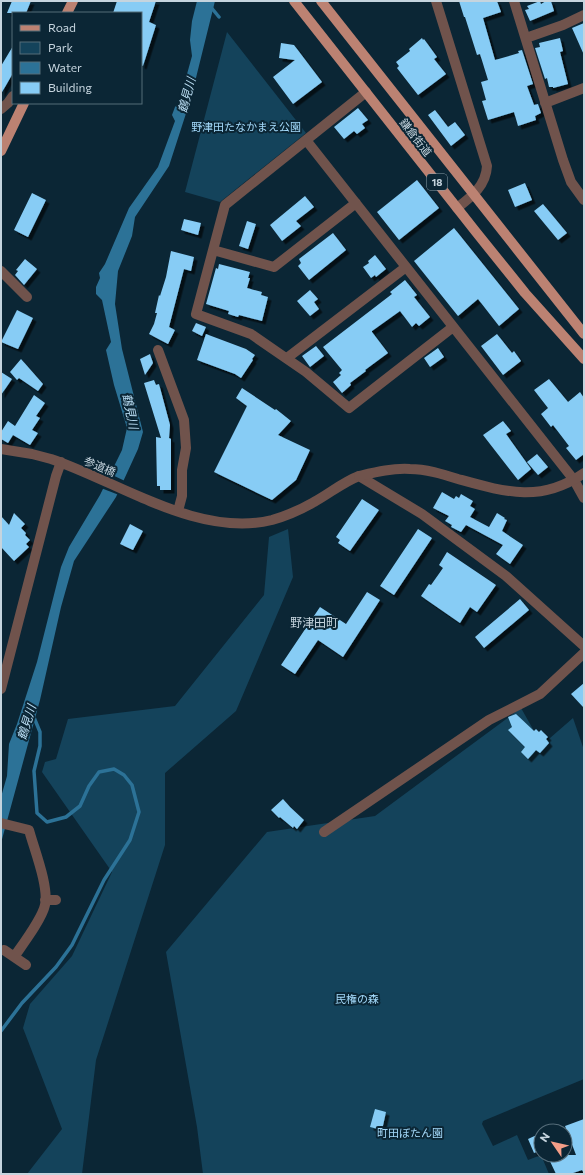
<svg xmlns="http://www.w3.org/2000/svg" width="585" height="1175" font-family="Commissioner,'Noto Sans JP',sans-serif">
	<defs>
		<filter id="shadow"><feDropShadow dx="3.5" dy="3.5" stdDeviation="0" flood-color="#0009"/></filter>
	</defs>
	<rect width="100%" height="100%" fill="#0b2635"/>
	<!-- green -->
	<path fill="#14435b" d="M227 32 306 133 220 202 185 192Z
		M288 529 293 577 236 711 165 773V845L96 1060 82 1174H27L62 1129 23 1028 30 1004 72 956 112 872 42 772 45 762 56 759 68 719 175 706 264 595 269 537Z
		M521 708 542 745 573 718 584 750V1079L483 1121 482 1124 493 1146 517 1135 528 1160 541 1155 549 1174H203L197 1127 166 952 267 832 375 816Z"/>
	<!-- water -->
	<path fill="#2c7297" d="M197 1H215L191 98 169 166 135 217 132 236 118 271 115 304 122 349 143 432 138 449 116 497 74 561 61 607 40 700 1 843V797L7 776 9 744 17 724 37 662 61 567 69 547 100 495 122 450 127 428 114 385 106 350 111 342 102 300 96 294V287L100 278 99 273 105 264 129 208 158 167 175 121 172 115 175 107 179 103 192 56 190 40 192 21Z"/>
	<!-- pier -->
	<path fill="#0b2635" d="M108 473 125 481 119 495 101 488Z"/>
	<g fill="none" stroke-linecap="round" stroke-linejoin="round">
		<!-- stream -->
		<path stroke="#2c7297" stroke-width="3.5" d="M210 6 219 17
			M1 1031 22 1003 56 967 72 945 104 880 130 840 139 812 132 785 124 775 114 769 99 772 89 786 80 806 66 817 47 822 37 813 34 771 40 746V732L33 715"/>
	</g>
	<!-- building -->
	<path fill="#87ccf5" filter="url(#shadow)" d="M12 1H31L26 13H7Z
		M117 1H156L149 22 156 25 143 66 141 65V13H113Z
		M459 1H497L501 12 483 18 495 60 519 53 518 51 522 50 533 84 527 86 534 105 538 104 541 113 535 116 536 120 518 126 514 112 488 120 482 101 486 100 481 82 488 80 480 54 477 55 465 17H464Z
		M540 1 541 4 546 1H551L554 11 530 21 525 10 529 9 527 6Z
		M584 23V55L572 28Z
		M422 38 423 40 424 39 437 57 434 59 446 74 418 95 397 68 399 66 396 62 410 51 409 49Z
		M560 38 563 51 560 52 568 84 553 88V87H549L547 78 545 79 535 48 540 47 539 43Z
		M281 43 294 45 322 82 293 104 273 77 295 60 279 58Z
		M13 46V73L1 94V66Z
		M358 108 368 120 362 124 365 128 357 134 354 131 344 139 334 127Z
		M435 110 448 127 455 122 465 135 451 146 428 115Z
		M417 180 439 208 399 240 377 212Z
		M525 183 532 200 515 207 508 190Z
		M32 193 46 200 28 237 14 230Z
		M305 196 314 207 296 221 301 226 282 241 270 225Z
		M543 204 567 233 558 240 534 211Z
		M184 219 201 223 198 235 181 230Z
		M247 221 256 224 248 249 239 246Z
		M454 228 519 309 499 326 478 299 458 316 414 261Z
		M333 233 346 250 309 280 298 266 301 263 299 259Z
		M171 251 194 257 191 271 184 269 169 327 175 330 168 344 149 334 154 324 157 313H155L159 295 160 296 166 277Z
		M375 255 386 269 376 277 375 275 371 278 363 267 369 263 368 261Z
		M25 259 37 269 24 285 15 275 18 271 16 270Z
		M219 264 250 272 248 278H250L247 288 262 292 261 295 268 297 262 321 239 315 238 317 228 314 229 311 206 304 216 268 218 269Z
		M405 280 417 295 414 297 430 317 419 326 416 323 412 327 400 311 372 331V332L388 353 365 370 366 371 350 383 351 385 342 393 333 382 341 375 339 373 342 370 323 347 392 294 390 292Z
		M310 290 318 299 314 302 319 309 310 316 297 301Z
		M17 310 33 318 18 349 1 342Z
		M196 323 206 327 202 336 192 331Z
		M206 334 246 349 255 355 252 359 253 360 241 378 235 374 197 360Z
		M497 334 512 353 514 351 521 361 503 375 481 346Z
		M316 346 324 356 310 367 302 356Z
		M438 348 444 357 430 367 424 358Z
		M150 354 153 363 145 375 140 359Z
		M21 359 43 384 38 391 19 378 17 380 10 372Z
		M1 372 12 379 1 395Z
		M549 379 568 402 580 392 584 398V454L576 460 566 448 569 446 553 425 551 427 541 414 548 408 534 390Z
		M154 380 156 385 159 384 170 425 169 438 171 439V490H160V486H157L156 437 161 438 144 383Z
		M242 388 275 410 276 409 291 421 278 435 310 450 296 480 272 500 214 472 247 406 236 398Z
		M34 395 45 403 36 416 40 418 32 430 38 433 30 445 13 435 8 443 1 439V432L8 421 15 426Z
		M503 421 511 431 506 434 531 469 518 480 483 435Z
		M537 454 548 467 538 475 527 462Z
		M442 492 454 499 456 496 459 498 461 494 473 501 470 506 475 509 470 517 489 527 497 513 505 518 504 519 507 520 502 531 523 545 510 564 496 554 503 545 466 525 461 532 451 527 452 525 445 521 449 516 433 508Z
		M362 499 379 510 350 551 338 543 340 540 336 537Z
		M14 513 25 524 21 528 26 533 25 535 30 540 26 544 29 547 14 561 1 547V516L9 525Z
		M130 524 143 531 133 550 120 544Z
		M418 529 432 538 394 595 380 586Z
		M447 552 496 585 477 612 470 607 460 623 421 596 429 584 431 585 443 568 439 565Z
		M367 592 380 600 343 657 318 640 295 674 281 665 320 607 346 624Z
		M520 599 529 610 484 648 475 637Z
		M584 683V708L571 694Z
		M516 714 534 731 536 729 539 732 541 730 548 737 546 739 549 743 540 753 536 750 528 759 521 752 525 747 508 730 512 727 508 717Z
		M283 799 290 807 304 820 297 829 294 826 293 828 280 817 279 818 271 810Z
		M375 1109 386 1112 382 1130 370 1127Z
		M584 1119V1173L582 1170 570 1174H556L547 1155H576L565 1126Z
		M541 1133V1150L534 1153 528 1139Z"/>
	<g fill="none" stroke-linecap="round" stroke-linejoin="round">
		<!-- minor -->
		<path stroke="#70534c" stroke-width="10" d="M514 1 563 160 571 182 584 200
			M526 38 563 25 584 15
			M366 92 225 205 196 314 251 334 306 372 349 408 453 327
			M545 103 584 88
			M1 109 8 103 13 96
			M306 140 574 480 584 498
			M213 250 274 267 356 203
			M1 271 27 297
			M158 350 184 420 186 448 182 470V496L178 511
			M287 358 406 267
			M1 449 32 454 51 459C119 482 198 538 272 520 286 516 302 509 314 502 329 494 343 482 359 476L422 514 506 576 584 646
			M1 689 56 476 61 462
			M1 823 29 830C34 849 49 886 45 905 42 919 23 944 14 957
			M324 832 489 720 540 694 584 653
			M45 900H56
			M4 950 26 965"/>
		<!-- tertiary -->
		<path stroke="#70534c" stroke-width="10" d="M436 1 487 166C486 186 471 197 457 208
			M359 476C376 472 392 468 410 469 426 469 442 474 458 479 505 492 541 503 584 473"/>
		<!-- primary -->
		<path stroke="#bc8272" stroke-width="10" d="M294 1 476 232 525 293 584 359
			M321 1 584 334
			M67 13 73 1
			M1 151 24 103"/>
	</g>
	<g text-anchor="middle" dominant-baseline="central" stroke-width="4" stroke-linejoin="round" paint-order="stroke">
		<!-- shield labels -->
		<rect fill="#0b2635" stroke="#8da0ab" stroke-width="1" x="427" y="174" width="20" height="16" rx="3"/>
		<g font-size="10" font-weight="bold" fill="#c5d4de">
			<text x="437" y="182">18</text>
		</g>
		<!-- park labels -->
		<g font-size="11" fill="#a4dafb" stroke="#0b2635">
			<text x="246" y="126">野津田たなかまえ公園</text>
			<text x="357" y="998">民権の森</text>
			<text x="410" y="1132">町田ぼたん園</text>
		</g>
		<!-- street labels -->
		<g font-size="11" fill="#c5d4de" stroke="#0b2635">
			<text transform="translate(416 137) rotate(52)">鎌倉街道</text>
			<text transform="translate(100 466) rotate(23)">参道橋</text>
		</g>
		<!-- water labels -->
		<g font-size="12" font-style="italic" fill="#b9dcf2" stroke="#0b2635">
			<text transform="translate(186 95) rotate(-75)">鶴見川</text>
			<text transform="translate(131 411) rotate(78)">鶴見川</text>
			<text transform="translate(26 722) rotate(-73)">鶴見川</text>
		</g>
		<!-- neighbourhood labels -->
		<g font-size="12" fill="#c5d4de" stroke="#0b2635">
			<text x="314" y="622">野津田町</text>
		</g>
	</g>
	<!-- border -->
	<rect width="585" height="1175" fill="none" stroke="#c5d4de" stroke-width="4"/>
	<!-- legend -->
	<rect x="12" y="12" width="130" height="92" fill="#0b2635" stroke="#556c79"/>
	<rect x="20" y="25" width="20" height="6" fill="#bc8272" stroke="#556c79"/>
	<text x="48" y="32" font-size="12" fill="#c5d4de">Road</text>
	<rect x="20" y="42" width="20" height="12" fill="#14435b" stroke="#556c79"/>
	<text x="48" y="52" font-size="12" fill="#c5d4de">Park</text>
	<rect x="20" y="62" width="20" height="12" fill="#2c7297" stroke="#556c79"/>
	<text x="48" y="72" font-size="12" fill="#c5d4de">Water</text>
	<rect x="20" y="82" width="20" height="12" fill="#87ccf5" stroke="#556c79"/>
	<text x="48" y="92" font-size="12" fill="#c5d4de">Building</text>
	<!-- north arrow -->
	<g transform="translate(553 1143) rotate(304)"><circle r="19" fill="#0b2635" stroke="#556c79"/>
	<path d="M0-3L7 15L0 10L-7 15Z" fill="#f49e88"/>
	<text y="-6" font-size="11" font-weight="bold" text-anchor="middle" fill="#c5d4de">N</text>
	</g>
</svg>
